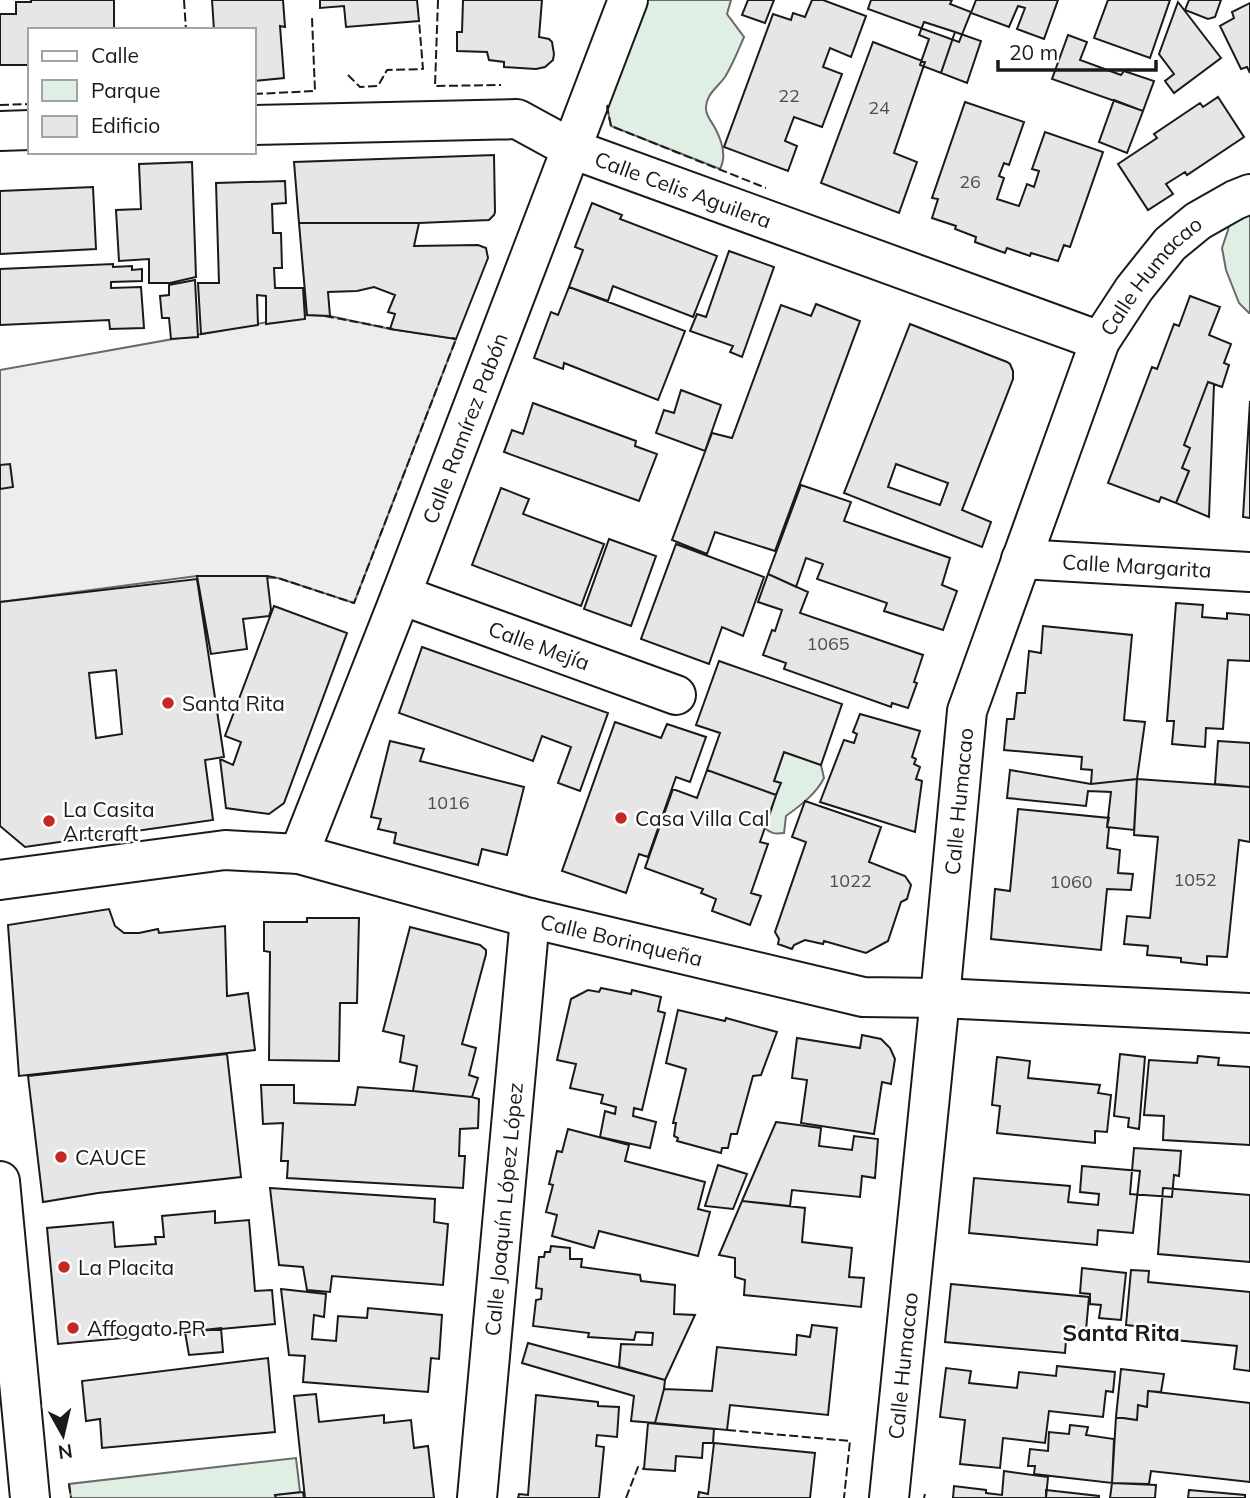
<svg xmlns="http://www.w3.org/2000/svg" width="1250" height="1498" font-family="Mulish,sans-serif">
	<style>
		.green { fill: #e0efe3; stroke: #6a6a6a; stroke-width: 2 }
		.parking { fill: #ededed; stroke: #6a6a6a; stroke-width: 2 }
		.building { fill: #e6e6e6; stroke: #1a1a1a; stroke-width: 2; fill-rule: evenodd }
		.lines { fill: none; stroke-linecap: round; stroke-linejoin: round }
		.street-casing { stroke: #1a1a1a; stroke-width: 42 }
		.street { stroke: #fff; stroke-width: 38 }
		.fence { stroke: #1a1a1a; stroke-width: 2; stroke-dasharray: 9 3.5; stroke-linecap: butt }
		.poi-dot { fill: #c62828; stroke: #fff; stroke-width: 2.5 }
		.labels { text-anchor: middle; dominant-baseline: central; stroke-width: 5; stroke-linejoin: round; paint-order: stroke }
		.number-label { font-size: 18px; fill: #4d4d4d }
		.street-label { font-size: 21px; fill: #1a1a1a; stroke: #fff }
		.poi-label { font-size: 21px; fill: #1a1a1a; stroke: #fff; text-anchor: start }
		.neighbourhood-label { font-size: 23px; font-weight: bold; fill: #1a1a1a; stroke: #fff }
	</style>
	<rect width="100%" height="100%" fill="#fff"/>
	<path class="green" d="M647 0H731L727 14 744 37C738 51 733 64 725 77 718 87 705 95 706 109 706 116 712 122 715 128 722 141 727 156 720 169L611 126 607 107Z
		M1250 204V313H1249L1239 303 1226 270 1222 248 1228 230 1231 210Z
		M784 752 821 765 824 778C816 794 801 805 786 816L784 833C775 834 771 834 765 828L780 783 774 781Z
		M296 1458 300 1492 275 1495 276 1498H71L69 1484Z"/>
	<path class="parking" d="M307 315 330 316 390 329 456 339 354 603 278 578 197 576 0 602V370Z"/>
	<path class="building" d="M31 0H114V30H30V65H0V14H16V2H31Z
		M212 0H283L285 27 280 26 284 78 254 81V30H214Z
		M320 0H417L419 21 346 27 344 6 320 8Z
		M463 0H542L539 37 549 39 552 42 554 54 553 60 545 67 536 69 504 67V62L489 60 487 52 457 51V32H462Z
		M748 0H774L765 23 742 15Z
		M812 0H823L866 16 851 57 830 48 823 67 842 74 822 127 794 117 785 141 797 146 788 171 724 147 773 14 791 20 793 13 805 17Z
		M871 0H952L950 4 971 12 959 42 868 9Z
		M976 0H1058L1044 39 1017 29 1025 8 1018 6 1009 27 971 13Z
		M1108 0H1170L1150 58 1094 38Z
		M1189 0H1221L1215 17 1208 19 1185 10Z
		M1178 2 1221 58 1174 93 1165 81 1174 74 1159 54Z
		M1250 3V73L1247 67 1241 69 1220 26 1234 18 1232 12Z
		M924 22 955 32 941 73 920 65 929 39 919 35Z
		M955 32 981 41 967 83 941 73Z
		M1068 35 1087 42 1080 60 1121 75 1124 71 1154 81 1143 111 1052 79Z
		M873 42 925 62 894 153 917 162 899 213 821 183Z
		M1218 97 1244 137 1187 175 1185 172 1166 184 1173 194 1148 210 1118 164 1157 138 1154 134 1200 103 1203 107Z
		M1114 100 1143 111 1127 153 1099 142Z
		M965 102 1024 122 1009 165 1004 163 999 176 1004 178 997 199 1019 206 1027 184 1034 187 1039 171 1032 169 1045 132 1103 152 1070 247 1064 245 1058 261 1031 253 1030 256 1007 248 1005 253 975 242 976 237 955 229 956 226 932 218 938 199 932 198Z
		M494 155 495 212 494 215 489 220 419 223H299L294 162Z
		M192 162 196 277 170 283H149V259L119 261 116 210 141 209 139 164Z
		M285 181 286 203 272 204 273 233H281L282 268H274L275 288H303L305 319 266 324V296L257 295 258 325 201 334 198 283H219L216 183Z
		M93 187 96 249 0 254V191Z
		M592 203 622 215 620 219 717 256 693 317 613 286 608 301 569 287 583 250 575 247Z
		M299 223H419L414 246 478 245 486 248 488 258 456 339 390 329 395 314 388 312 395 295 374 287 357 291 328 292 330 316 307 315Z
		M729 251 774 267 742 357 730 352 733 346 690 331 697 314 706 317Z
		M113 264V267L132 266V270L142 269V281L111 282V288L141 287 144 328 110 329 109 320 0 325V269Z
		M195 280 198 337 171 339 169 318H162L160 296 169 295V285Z
		M569 287 685 331 658 400 564 363 563 369 534 358 551 312 558 315Z
		M1190 296 1220 307 1209 335 1231 344 1224 363 1229 365 1222 387 1208 382 1184 445 1190 448 1182 468 1189 471 1176 503 1161 497 1159 502 1108 483 1152 367 1157 369 1174 324 1179 326Z
		M816 304 860 321 775 551 715 532 707 554 672 540 712 433 732 438 781 305 811 316Z
		M910 324 1007 362 1010 364 1013 371V379L962 510 991 522 982 547 844 493ZM896 464 948 483 940 505 888 487Z
		M1208 382 1214 384 1209 517 1176 503 1189 471 1182 468 1190 448 1184 445Z
		M681 390 721 405 705 451 656 433 664 410 674 413Z
		M1250 401V518L1243 517Z
		M533 403 636 441 635 446 657 454 639 501 504 452 512 430 523 434Z
		M10 464 13 487 0 489V465Z
		M801 485 851 502 844 521 950 558 942 585 957 591 943 630 884 611 887 603 817 579 823 564 806 558 796 587 768 574Z
		M501 488 529 499 523 514 604 544 581 606 472 565Z
		M609 539 656 556 631 626 584 609Z
		M676 544 764 577 743 636 722 627 709 664 641 639Z
		M768 574 808 592 800 613 923 655 914 682 917 683 908 708 892 703 891 707 784 669 786 663 763 655 772 630 775 631 782 610 758 602Z
		M197 576H267L271 610 269 616 243 619 247 649 211 654Z
		M197 579 224 757 205 760 213 820 25 847 0 826V602ZM116 670 122 734 96 738 89 673Z
		M1176 603 1203 605 1202 617 1227 619V613L1250 615V661L1228 660 1223 729 1206 728 1205 747 1172 744 1174 721H1167Z
		M274 606 347 633 284 803 269 814 226 808 220 759 233 765 241 742 225 736Z
		M1043 626 1132 635 1124 720 1145 722 1137 779 1091 784 1092 770 1081 769 1082 757 1004 750 1007 719H1014L1017 693H1025L1029 651 1041 653Z
		M422 647 608 713 580 791 558 783 571 747 542 736 533 761 399 713Z
		M719 661 842 704 821 765 784 752 774 781 781 783 776 795 707 770 720 733 696 725Z
		M860 714 920 731 912 757 916 759 914 764 920 767 916 779 922 781 915 832 820 802 844 740 854 743 857 734 853 732Z
		M615 722 661 738 667 724 706 737 690 782 676 777 648 857 639 854 626 893 562 871Z
		M390 741 424 749 420 761 524 787 507 855 482 849 478 865 394 843 396 833 378 829 381 819 371 817Z
		M1218 741 1250 743V787L1215 784Z
		M707 770 776 795 760 842 768 844 751 893 761 896 750 925 712 911 716 899 701 893 703 889 645 868 673 789 697 798Z
		M1010 770 1091 784 1137 779 1134 830 1107 827 1111 792 1088 791 1086 806 1007 798Z
		M1137 779 1250 787V842L1239 840 1227 957 1207 956V965L1181 962V958L1147 955 1148 946 1124 944 1127 916 1150 918 1158 837 1134 835Z
		M805 801 881 827 869 862 905 876 911 885 907 899 901 902 888 941 866 953 824 941 823 944 805 940 794 945 792 949 778 944 779 939 775 932 806 842 792 837Z
		M1018 809 1109 818 1107 827 1109 828 1107 848 1120 850 1118 873 1133 874 1131 890 1107 889 1101 950 991 939 995 889 1010 891Z
		M109 909 115 926 124 933H139L158 929 159 933 225 926 227 996 248 993 255 1050 19 1076 8 925Z
		M307 918H359L357 1003H340L339 1061 269 1060 270 952 264 951V922H307Z
		M410 927 480 945 486 950V954L462 1044 476 1048 469 1075 478 1078 472 1097 413 1091 417 1066 400 1062 404 1036 383 1031Z
		M601 988 631 994 632 990 661 997 658 1011 665 1013 642 1110 634 1108 633 1116 656 1122 650 1148 600 1137 605 1111 615 1114 616 1107 601 1103 603 1095 570 1088 576 1064 557 1060 571 999 588 990 599 992Z
		M678 1010 725 1021 726 1018 777 1032 761 1075 753 1076 737 1134H731L728 1148H722L721 1153 677 1141 678 1138 674 1136 676 1123H673L686 1069 666 1063Z
		M862 1035 881 1039 890 1048 895 1059 891 1084 882 1082 874 1134 801 1123 807 1080 792 1078 797 1038 860 1048Z
		M227 1054 241 1177 98 1193 43 1202 28 1076Z
		M1120 1054 1145 1057 1139 1129 1128 1127 1129 1118 1114 1116Z
		M1198 1056 1219 1058 1218 1065 1250 1067V1145L1163 1140 1164 1116 1144 1115 1149 1060 1197 1063Z
		M997 1057 1030 1061 1028 1078 1100 1085 1098 1093 1111 1095 1107 1132 1095 1131V1143L997 1133 1000 1106 992 1105Z
		M261 1085H294V1103L355 1105 358 1087 412 1091 472 1097 479 1099 478 1128 460 1129 459 1156H465L463 1188 287 1178 288 1161H281L283 1123 263 1124Z
		M776 1122 821 1128 819 1146 852 1150 854 1136 878 1139 875 1178 862 1176 860 1197 792 1190 790 1206 742 1201Z
		M568 1129 629 1145 625 1161 705 1182 698 1209 710 1212 698 1256 599 1231 594 1248 552 1236 557 1215 546 1212 553 1185 549 1184 557 1151 562 1152Z
		M1134 1148 1181 1151 1179 1176 1174 1175 1172 1197 1130 1194Z
		M718 1165 747 1174 733 1209 705 1206Z
		M1082 1166 1140 1171 1133 1233 1098 1230 1097 1245 969 1233 974 1178 1070 1186 1068 1202 1098 1205 1099 1194 1080 1192Z
		M270 1188 435 1199 434 1222 448 1224 443 1285 332 1276 330 1292 307 1290 303 1267 279 1265Z
		M1163 1188 1250 1195V1262L1158 1254Z
		M742 1201 805 1208 802 1242 852 1248 849 1277 864 1278 861 1307 744 1295 745 1280 735 1277V1258L719 1255Z
		M215 1211V1223L249 1220 255 1291 272 1290 275 1324 58 1344 47 1228 113 1222 115 1247 156 1244 155 1237H164L162 1216Z
		M551 1246 570 1248V1259H582L581 1267 640 1275 641 1281 675 1285 674 1314 695 1315 665 1380 619 1367 621 1344 652 1345 653 1333 636 1332 634 1340 588 1337 589 1333 533 1326 536 1300 541 1299 542 1289 536 1288 539 1257H544L545 1252H550Z
		M1082 1268 1126 1273 1121 1320 1099 1318 1101 1305 1090 1304V1294L1080 1293Z
		M1131 1270 1149 1271 1148 1282 1250 1292V1371L1234 1369 1237 1346 1143 1337 1144 1327 1126 1325Z
		M951 1284 1089 1297 1086 1330 1067 1327 1065 1353 945 1342Z
		M281 1289 326 1294 324 1317 314 1315 312 1339 336 1341 338 1316 367 1318 368 1308 442 1315 439 1359 431 1358 428 1392 303 1382 305 1356 289 1355Z
		M812 1325 837 1328 828 1415 730 1405 727 1430 655 1423 664 1389 712 1391 717 1347 796 1355 797 1335 810 1337Z
		M221 1328 223 1352 189 1355 185 1332Z
		M528 1343 665 1380 664 1389 655 1423 631 1421 634 1396 522 1363Z
		M268 1358 275 1432 102 1448 100 1419 86 1421 82 1381Z
		M1057 1366 1115 1372 1113 1392 1106 1391 1103 1417 1049 1411 1045 1443 1003 1438 1000 1468 960 1464 965 1420 940 1417 946 1368 971 1371 969 1383 1017 1388 1019 1372 1056 1376Z
		M1121 1369 1164 1374 1161 1392 1148 1391 1147 1407 1138 1405 1137 1420 1116 1417Z
		M1148 1391 1250 1403V1482L1151 1471 1149 1484 1112 1483 1116 1417 1137 1420 1138 1405 1147 1407Z
		M316 1394 319 1422 384 1415V1423L411 1420 414 1448 428 1446 434 1498H305L294 1396Z
		M536 1395 598 1402V1406L619 1407 617 1437 597 1435 596 1446 604 1447 599 1498H518L519 1494 528 1495Z
		M648 1423 714 1429 713 1443H703L702 1458 676 1456 675 1471 644 1469Z
		M1070 1425 1088 1427 1086 1435 1114 1439 1112 1483 1034 1474 1035 1466H1028L1030 1449 1048 1451 1049 1432 1069 1434Z
		M714 1443 815 1453 810 1498H698L699 1492 708 1494Z
		M1004 1471 1048 1477 1046 1498H953L954 1486 986 1490V1493L1002 1495Z
		M1112 1483 1156 1485 1155 1498H1110Z
		M1046 1490 1099 1496V1498H1046Z
		M1189 1490 1245 1495V1498H1188Z
		M303 1492 304 1498H276L275 1495Z"/>
	<g class="lines">
		<defs>
			<g id="street">
				<path id="s1" d="M254 125 517 119 572 149 1100 341"/>
				<path d="M0 131 30 130"/>
				<path id="s2" d="M1021 559 1250 572"/>
				<path id="s3" d="M401 595 676 695"/>
				<path id="s4" d="M299 854 401 595 628 0"/>
				<path id="s5" d="M0 880 225 850 299 854 530 918 863 997 940 998 1250 1013"/>
				<path d="M0 1181 30 1498"/>
				<path id="s6" d="M477 1498 530 918"/>
				<path id="s7" d="M889 1498 940 998 967 711 1100 341 1134 289 1170 244 1198 221 1235 200 1250 194"/>
			</g>
		</defs>
		<use href="#street" class="street-casing"/>
		<use href="#street" class="street"/>
		<path class="fence" d="M184 0 186 30
			M438 0 435 86 501 85
			M348 75 360 87 378 86 387 70 423 69 419 21
			M254 94 315 91 312 18
			M0 105 30 104
			M608 105 607 107 611 126 766 188
			M325 316 393 329
			M267 576 278 578 354 603 456 339 452 338
			M727 1430 850 1441 844 1498
			M69 1484 71 1498
			M626 1498 638 1467 644 1469
			M924 1498 925 1494"/>
	</g>
	<g class="poi-dot">
		<circle cx="168" cy="703" r="7"/>
		<circle cx="621" cy="818" r="7"/>
		<circle cx="49" cy="821" r="7"/>
		<circle cx="61" cy="1157" r="7"/>
		<circle cx="64" cy="1267" r="7"/>
		<circle cx="73" cy="1328" r="7"/>
	</g>
	<g class="labels">
		<g class="number-label">
			<text x="789" y="95">22</text>
			<text x="879" y="107">24</text>
			<text x="970" y="181">26</text>
			<text x="828" y="643">1065</text>
			<text x="448" y="802">1016</text>
			<text x="1195" y="879">1052</text>
			<text x="850" y="880">1022</text>
			<text x="1071" y="881">1060</text>
		</g>
		<g class="street-label">
			<text stroke="none"><textPath href="#s1" startOffset="444">Calle Celis Aguilera</textPath></text>
			<text stroke="none"><textPath href="#s7" startOffset="1267">Calle Humacao</textPath></text>
			<text stroke="none"><textPath href="#s4" startOffset="457">Calle Ramírez Pabón</textPath></text>
			<text stroke="none"><textPath href="#s2" startOffset="116">Calle Margarita</textPath></text>
			<text stroke="none"><textPath href="#s3" startOffset="147">Calle Mejía</textPath></text>
			<text stroke="none"><textPath href="#s7" startOffset="700">Calle Humacao</textPath></text>
			<text stroke="none"><textPath href="#s5" startOffset="635">Calle Borinqueña</textPath></text>
			<text stroke="none"><textPath href="#s6" startOffset="290">Calle Joaquín López López</textPath></text>
			<text stroke="none"><textPath href="#s7" startOffset="133">Calle Humacao</textPath></text>
		</g>
		<g class="poi-label">
			<text x="182" y="703">Santa Rita</text>
			<text x="63" y="809">La Casita<tspan x="63" dy="24">Artcraft</tspan></text>
			<text x="635" y="818">Casa Villa Cal</text>
			<text x="75" y="1157">CAUCE</text>
			<text x="78" y="1267">La Placita</text>
			<text x="87" y="1328">Affogato PR</text>
		</g>
		<g class="neighbourhood-label">
			<text x="1121" y="1332">Santa Rita</text>
		</g>
	</g>
	<rect x="28" y="28" width="228" height="126" fill="#ffffff" stroke="#a3a3a3" stroke-width="2"/>
	<rect x="42" y="51" width="35" height="10" fill="#ffffff" stroke="#a3a3a3" stroke-width="2"/>
	<text x="91" y="63" font-size="21" fill="#1a1a1a">Calle</text>
	<rect x="42" y="80" width="35" height="21" fill="#e0efe3" stroke="#a3a3a3" stroke-width="2"/>
	<text x="91" y="98" font-size="21" fill="#1a1a1a">Parque</text>
	<rect x="42" y="116" width="35" height="21" fill="#e6e6e6" stroke="#a3a3a3" stroke-width="2"/>
	<text x="91" y="133" font-size="21" fill="#1a1a1a">Edificio</text>
	<g transform="translate(63 1435) rotate(172)" stroke="#ffffff" stroke-width="5" paint-order="stroke">
	<path d="M0-5L12 26L0 18L-12 26Z" fill="#1a1a1a"/>
	<text y="-10" font-size="19" font-weight="bold" text-anchor="middle" fill="#1a1a1a">N</text>
	</g>
	<path d="M998 60v10h158v-10" fill="none" stroke="#1a1a1a" stroke-width="3.5"/>
	<text x="1009" y="60" font-size="21" fill="#1a1a1a" stroke="#ffffff" stroke-width="5" paint-order="stroke">20 m</text>
</svg>
